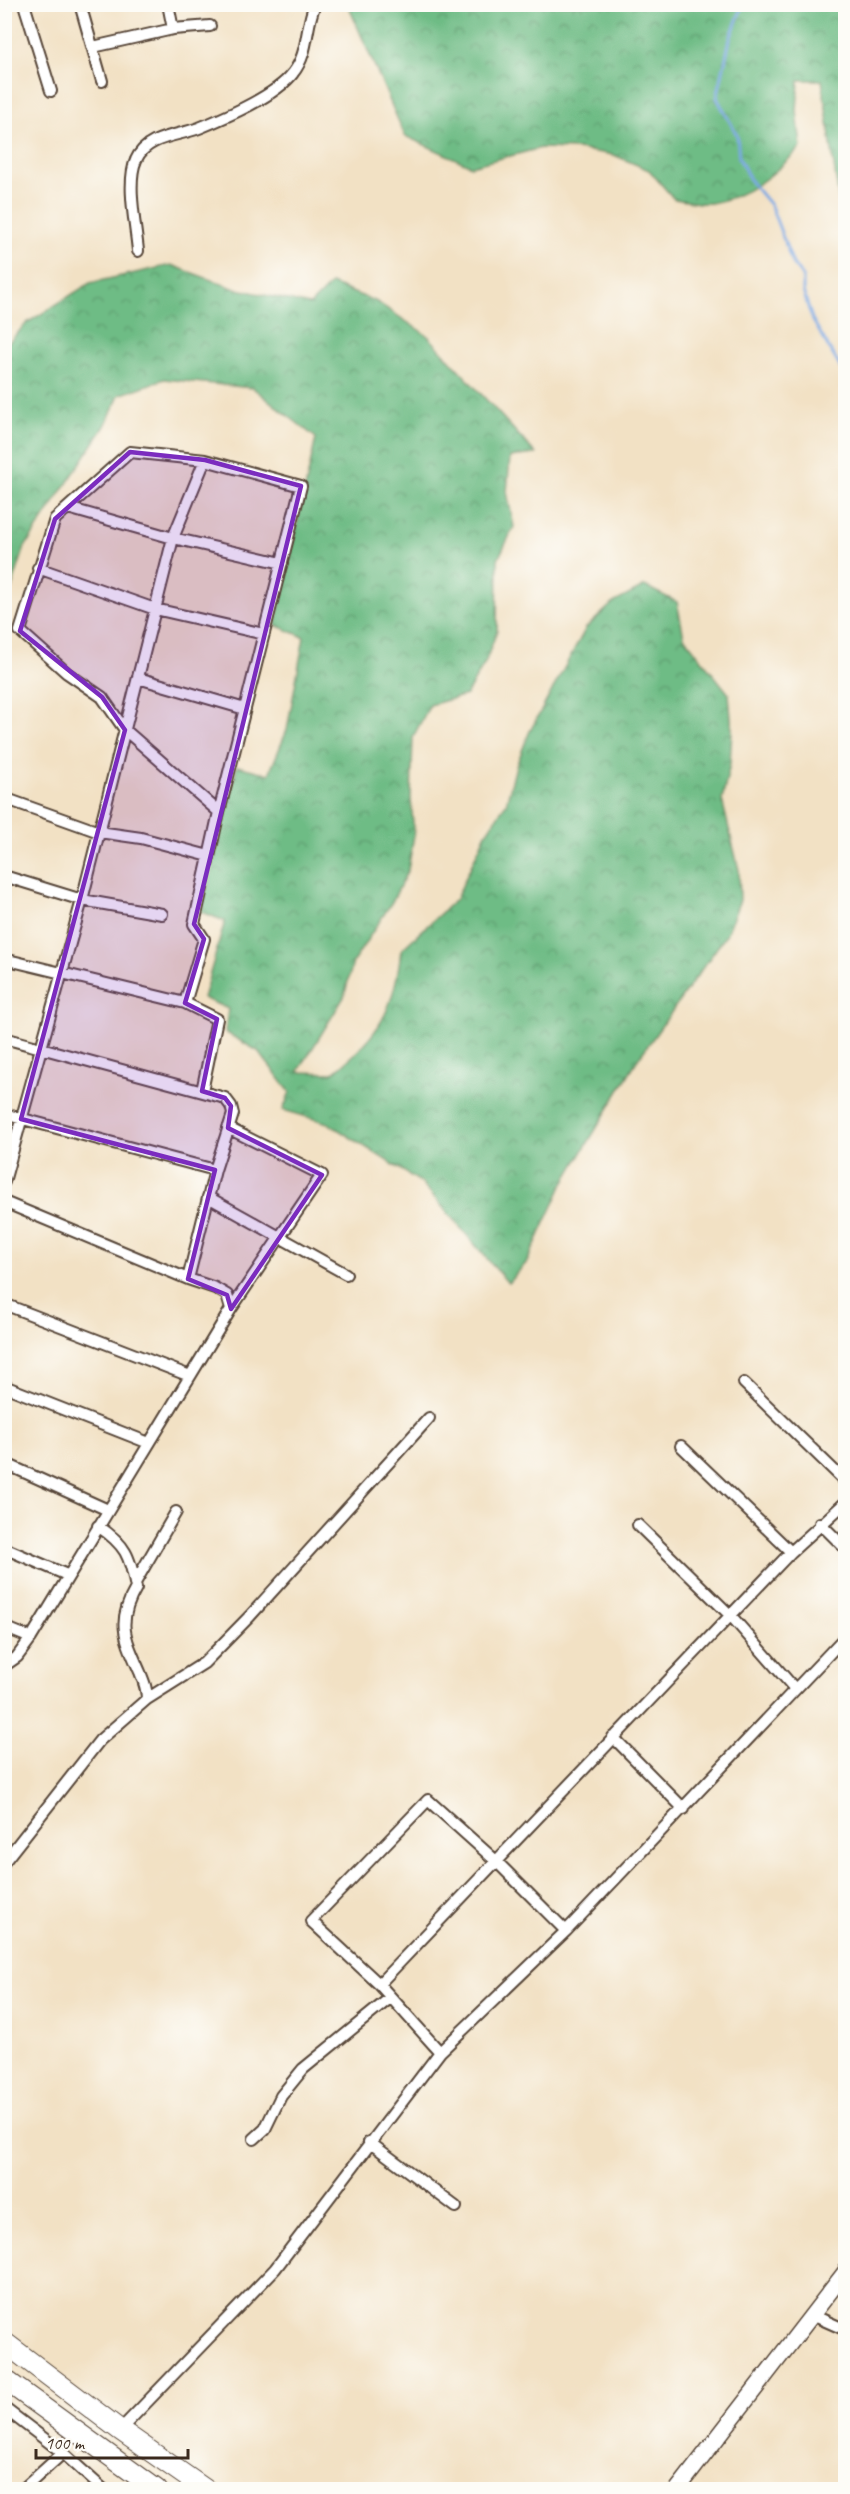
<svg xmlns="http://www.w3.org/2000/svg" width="850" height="2494" font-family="Caveat,sans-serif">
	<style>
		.forest { fill: url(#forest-crowns); stroke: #547352; stroke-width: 1.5 }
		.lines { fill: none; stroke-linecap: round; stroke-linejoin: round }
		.stream { stroke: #7aa8e3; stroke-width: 3 }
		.street-casing { stroke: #564537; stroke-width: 14 }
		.secondary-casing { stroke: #564537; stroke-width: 18 }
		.highway-casing { stroke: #564537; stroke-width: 22 }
		.street { stroke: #fff; stroke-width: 10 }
		.secondary { stroke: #fff; stroke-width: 15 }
		.highway { stroke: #fff; stroke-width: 20 }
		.marked { fill: #7b2cbf; fill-opacity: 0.2; stroke: #7b2cbf; stroke-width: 4.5; stroke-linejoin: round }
	</style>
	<defs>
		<pattern id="forest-crowns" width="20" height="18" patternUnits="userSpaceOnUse" patternTransform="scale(1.5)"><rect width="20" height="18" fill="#6ebc85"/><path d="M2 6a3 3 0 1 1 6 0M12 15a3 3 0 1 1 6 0" fill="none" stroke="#5c996c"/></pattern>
	</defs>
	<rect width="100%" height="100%" fill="#fdfcf7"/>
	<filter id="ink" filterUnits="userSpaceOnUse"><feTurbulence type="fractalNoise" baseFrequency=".0167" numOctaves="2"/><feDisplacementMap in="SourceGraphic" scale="12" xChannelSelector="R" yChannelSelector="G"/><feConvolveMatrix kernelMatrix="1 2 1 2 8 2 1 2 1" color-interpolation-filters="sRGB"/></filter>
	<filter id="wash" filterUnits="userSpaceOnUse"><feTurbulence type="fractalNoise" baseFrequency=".008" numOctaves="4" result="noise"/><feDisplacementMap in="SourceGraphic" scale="24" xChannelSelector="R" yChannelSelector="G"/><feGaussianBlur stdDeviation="1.35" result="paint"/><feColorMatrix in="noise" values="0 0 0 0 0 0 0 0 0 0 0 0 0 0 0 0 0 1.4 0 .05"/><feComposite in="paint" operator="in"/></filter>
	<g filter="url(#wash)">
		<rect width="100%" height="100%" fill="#f2e1c4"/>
		<path class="forest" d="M348 5H845V204L839 201 822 80H799L797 111 801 147C777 172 747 198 711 203 700 205 685 200 674 199L649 170 614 155 577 149 541 148 471 166 405 136Z
			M171 265 233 288 310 305 331 284 377 302 428 336 536 454 510 457 507 492 514 527 498 559 497 631 485 663 466 695 430 705 413 737 411 799 414 835 408 870 392 902 353 962 344 997 298 1072 333 1073C380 1034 394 1012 401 950L456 899 486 833 506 804 516 766 529 733 586 628 613 603 645 586 677 602 684 637 729 694 732 730 730 764 722 800 739 870 740 900 726 935 636 1062 562 1186 527 1262 508 1283 422 1183 328 1123 283 1110 290 1092 258 1051 225 1032 228 1009 203 998 225 921 201 912 237 766 269 774 287 730 304 637 275 625 316 438 253 388 164 379 119 395 105 426 25 547 5 608V346L27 323 90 283Z"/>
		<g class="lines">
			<path class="stream" d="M743 4 730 39 717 98 737 135 739 158 751 182 771 206 793 264 803 277V291L812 319 846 377"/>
		</g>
	</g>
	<g filter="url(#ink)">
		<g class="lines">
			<defs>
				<path id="street" d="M24 4 51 91
					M80 4 102 81
					M168 4 173 29
					M93 47 173 29 210 26
					M138 251C136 227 126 182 136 160 146 136 178 136 199 128 226 117 276 96 293 73 309 53 305 28 315 4
					M68 508 173 538 282 563
					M38 568 155 609 264 634
					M138 678 245 709
					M4 798 99 832 141 838 209 856
					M4 876 82 900 162 914
					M4 959 185 1003
					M4 1038 225 1098 231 1106 233 1114 215 1170 188 1279
					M202 1091 217 1019 185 1003 204 939 194 924 219 812 301 486 205 460 130 452 55 519 20 631 67 673 102 697 125 730 219 812
					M4 1114 215 1170
					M228 1128 322 1175 231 1309
					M4 1182 82 900 173 538 205 460
					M208 1197 346 1274
					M4 1202 188 1279 215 1288 227 1295 231 1309 31 1638 17 1657 4 1666
					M4 1304 190 1376
					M744 1383 846 1482
					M4 1386 149 1443
					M681 1446 791 1552
					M4 1463 108 1510
					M820 1523 846 1549
					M638 1525 732 1617 795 1689
					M98 1526C126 1545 130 1556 136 1588 116 1622 125 1638 140 1672 144 1682 147 1689 147 1699
					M4 1548 67 1575
					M135 1583 176 1512
					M4 1627 31 1638
					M613 1737 684 1809
					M4 1862 100 1740 147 1699 204 1663 250 1616 429 1418
					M379 1984 791 1552 846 1502
					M440 2052 379 1984 311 1921 428 1800 496 1861 566 1931
					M254 2139 265 2129 281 2096 303 2069 390 1998
					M369 2142 456 2207
					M812 2315 846 2330
					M4 2408 63 2453 104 2490
					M120 2430 275 2269 440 2052 566 1931 846 1636
					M22 2490 63 2453"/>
				<path id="secondary" d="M677 2490 846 2271"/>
				<path id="highway" d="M4 2342 120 2430 206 2490
					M4 2379 157 2490"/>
			</defs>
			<use href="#street" class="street-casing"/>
			<use href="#secondary" class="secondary-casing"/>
			<use href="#highway" class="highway-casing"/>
			<use href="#street" class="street"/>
			<use href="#secondary" class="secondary"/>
			<use href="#highway" class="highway"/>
		</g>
	</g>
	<path class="marked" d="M130 452 205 460 301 486 194 924 204 939 185 1003 217 1019 202 1091 225 1098 231 1106 228 1128 322 1175 231 1309 227 1295 188 1279 215 1170 21 1119 125 730 102 697 20 631 55 519Z"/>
	<rect width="850" height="2494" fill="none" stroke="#fdfcf7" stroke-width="24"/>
	<path d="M36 2449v9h152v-9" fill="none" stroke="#3b2a1e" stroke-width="3"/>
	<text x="45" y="2449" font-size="18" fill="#3b2a1e" stroke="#fdfcf7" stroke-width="4.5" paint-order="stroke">100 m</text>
</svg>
